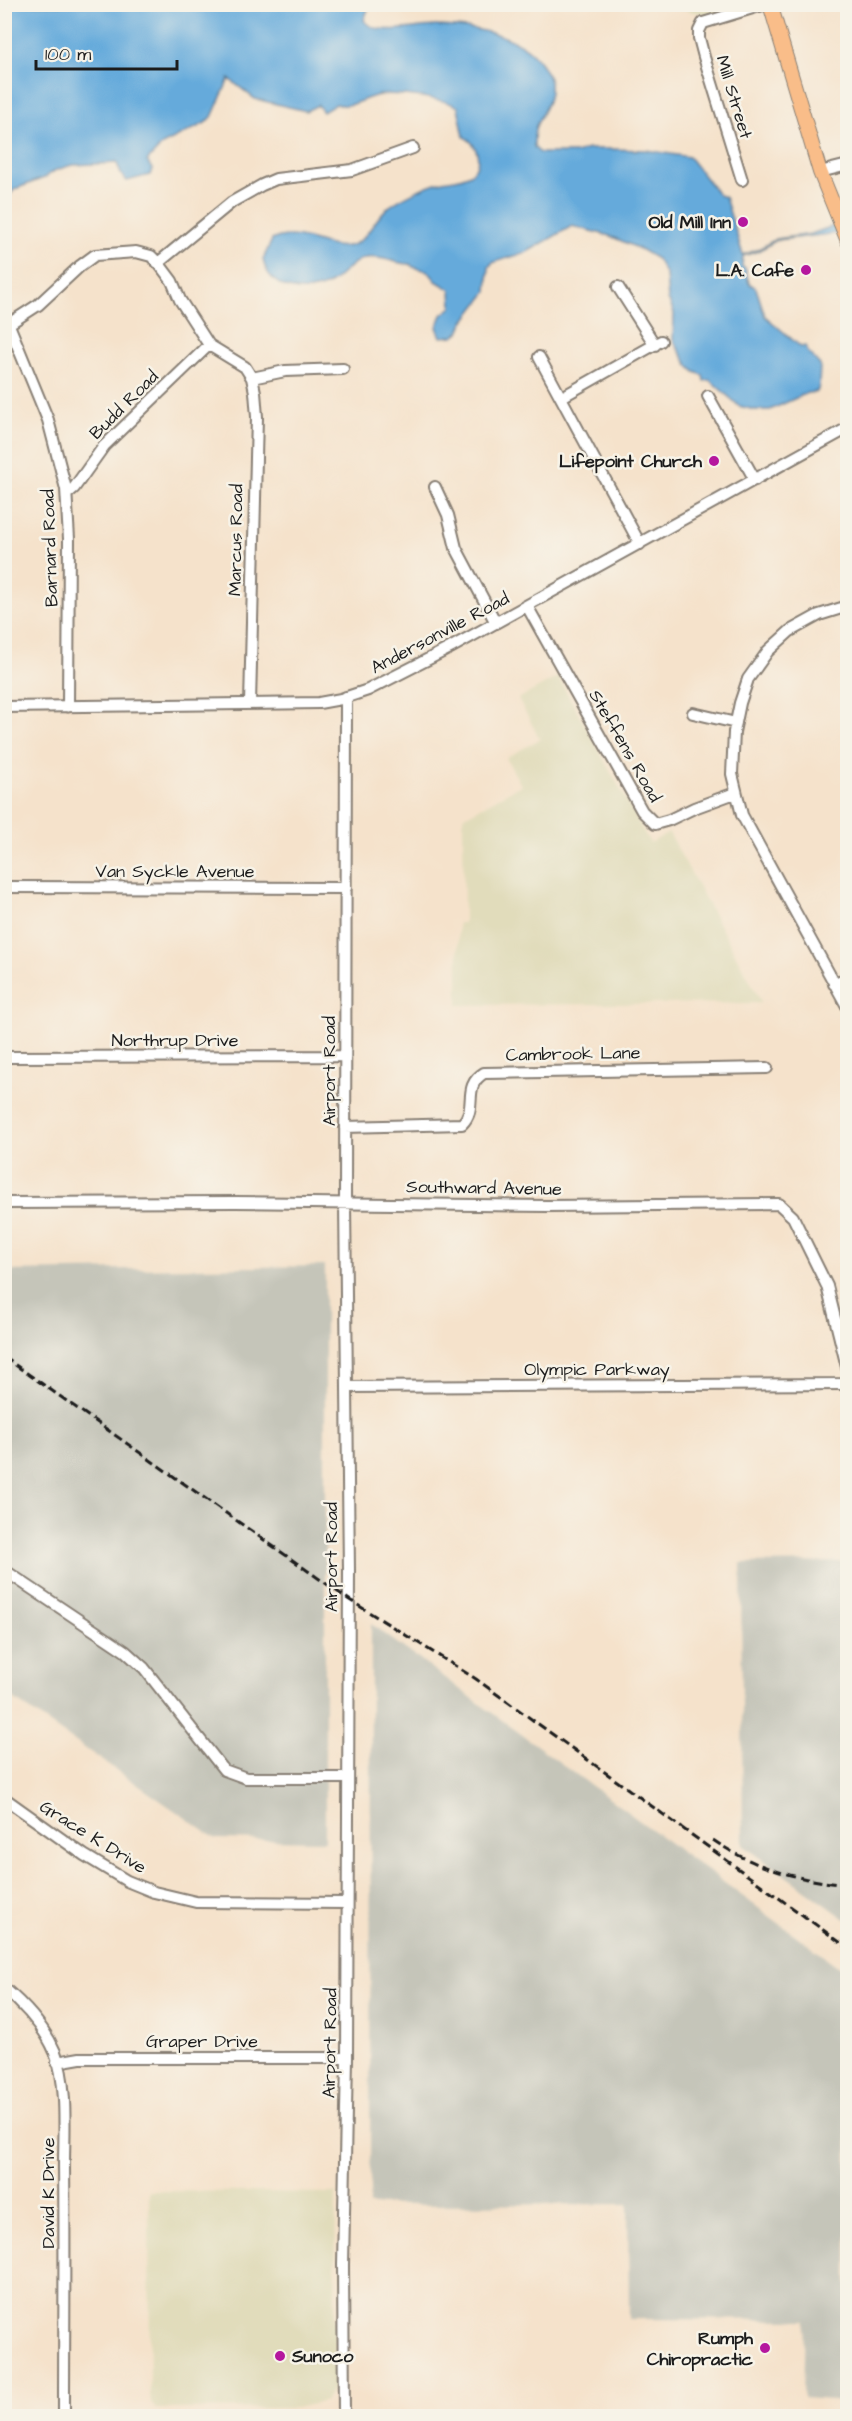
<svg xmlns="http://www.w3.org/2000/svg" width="852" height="2421" font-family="'Architects Daughter',sans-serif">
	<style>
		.built { fill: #e1dcbb }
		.industrial { fill: #c5c5b9 }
		.water { fill: #65aadb; stroke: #40637c; stroke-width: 1.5 }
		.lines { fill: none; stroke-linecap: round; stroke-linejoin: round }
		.minor-casing { stroke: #887f74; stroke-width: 14 }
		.major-casing { stroke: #887f74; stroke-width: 16 }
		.minor { stroke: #fff; stroke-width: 10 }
		.major { stroke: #f9bd89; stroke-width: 14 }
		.rail { stroke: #1c1c1c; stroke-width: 3; stroke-dasharray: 9 4.5; stroke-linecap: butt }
		.poi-dot { fill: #b5179e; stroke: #f7f3e8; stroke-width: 2 }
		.labels { text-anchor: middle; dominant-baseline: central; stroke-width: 5; stroke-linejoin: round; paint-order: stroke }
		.street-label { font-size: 18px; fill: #1c1c1c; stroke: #f7f3e8 }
		.poi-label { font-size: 18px; font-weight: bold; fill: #1c1c1c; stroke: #f7f3e8; text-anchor: end }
	</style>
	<rect width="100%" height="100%" fill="#f7f3e8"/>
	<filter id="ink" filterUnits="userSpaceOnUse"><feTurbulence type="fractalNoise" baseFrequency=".0167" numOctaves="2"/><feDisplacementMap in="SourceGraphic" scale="12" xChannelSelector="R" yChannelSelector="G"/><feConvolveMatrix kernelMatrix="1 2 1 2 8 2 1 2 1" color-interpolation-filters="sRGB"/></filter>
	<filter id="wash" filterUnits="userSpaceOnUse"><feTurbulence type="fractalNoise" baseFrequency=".008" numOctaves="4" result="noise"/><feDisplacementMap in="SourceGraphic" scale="24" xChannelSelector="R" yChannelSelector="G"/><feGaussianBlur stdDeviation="1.35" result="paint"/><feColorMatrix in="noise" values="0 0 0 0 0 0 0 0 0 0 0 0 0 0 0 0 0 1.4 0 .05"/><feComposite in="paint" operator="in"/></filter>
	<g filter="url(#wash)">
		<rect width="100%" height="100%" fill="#f5e2cb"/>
		<path class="built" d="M747 4 707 15 661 5Z
			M558 677 650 843 669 833 762 1003 458 1005V923H464L463 817 521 785 506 758 540 739 518 699Z
			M149 2191 336 2193 334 2385 326 2401 296 2408 155 2409 150 2396Z"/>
		<path class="industrial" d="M325 1266V1841L216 1839 5 1693 4 1271Z
			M847 1562H848L847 1920 743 1845 741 1563Z
			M371 1624 847 1973V2401L803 2398 805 2320 629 2319 628 2204 370 2205Z"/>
		<path class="water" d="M370 4 364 20C374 38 421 25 438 26 473 27 522 33 542 65 545 70 549 76 550 82 552 104 541 111 535 129 534 135 534 141 534 147L540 153H576L588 149H607L646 150 689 157 719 195 725 197 743 255 757 250 776 239 811 234 847 221 848 232 777 240 758 251 743 256 742 267 745 268 749 283 756 288 765 316 801 347 806 346 807 351 820 365 819 386 817 392 807 393 770 410H755L739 406 710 380 704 381 703 375 695 372 688 365 673 340 674 313 668 299 666 275 657 259 640 249 610 236 572 226 527 252 492 263 489 267 487 292 463 323 459 332 454 336 441 337 437 327 442 315 452 307 451 290 436 281 428 271 413 267 410 264C395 264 381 255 365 258 352 261 342 276 331 283 307 297 268 291 263 259L272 240C298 226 329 253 352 245 368 240 376 215 390 206 401 198 427 185 439 182 450 179 460 180 470 174 484 164 477 142 464 137L458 107C446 99 396 92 380 95 364 97 352 109 336 104L323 112 318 105 306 111 255 99 229 79 212 117 205 123 162 145 147 161 152 169 150 175 127 181 121 174 117 163 72 165 56 170 44 178 15 189 5 200V5Z"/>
	</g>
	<g filter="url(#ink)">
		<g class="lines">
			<defs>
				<path id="minor" d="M820 172 848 165
					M742 180 704 57 699 38V31L703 23 766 4
					M158 263 232 202 262 185 276 179 352 170 413 148
					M618 287 655 345
					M9 325 48 420 66 489 69 539 68 707
					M4 327 38 305 80 266 95 255 136 252 151 256 160 265 172 281 180 300 209 345 245 367 252 378 285 371 343 369
					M539 357 640 544
					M708 396 755 480
					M562 397 661 341
					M435 487 448 515 456 548 496 623
					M67 494 74 488 104 446 209 345
					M527 606 642 811 655 824 669 820 694 808 735 793
					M848 606 819 615 790 631 768 651 748 679 740 703 734 732 732 774 742 815 848 1008
					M250 704 257 417 255 392 252 378
					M4 707 319 703 341 699 368 690 450 648 848 428
					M693 713 736 723
					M4 887 346 888
					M834 984 848 977
					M4 1057 345 1056
					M345 1127 462 1124C479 1107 461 1087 484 1073L767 1068
					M4 1203 235 1202 547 1206 779 1204 793 1217 827 1286 848 1371
					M347 1387 848 1384
					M4 1570 125 1651 144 1668 224 1770 246 1778H348
					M4 1798 84 1855 127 1881 154 1892 196 1902 347 1903
					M4 1988C24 2005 45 2028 55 2052 68 2084 64 2132 64 2166 65 2249 64 2333 64 2416
					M57 2062 80 2058H347
					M344 2416 343 2265 347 2058 349 1571 345 1203 346 697"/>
				<path id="major" d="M770 4 820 172 848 241"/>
			</defs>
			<use href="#minor" class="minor-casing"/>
			<use href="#major" class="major-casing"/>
			<use href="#minor" class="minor"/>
			<use href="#major" class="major"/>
			<path class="rail" d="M4 1357 348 1599 476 1679 848 1948
				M713 1840C754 1868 798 1880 848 1885"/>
		</g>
	</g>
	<g class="poi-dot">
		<circle cx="743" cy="222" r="6"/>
		<circle cx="806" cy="270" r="6"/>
		<circle cx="714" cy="461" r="6"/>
		<circle cx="765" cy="2348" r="6"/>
		<circle cx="280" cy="2356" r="6"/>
	</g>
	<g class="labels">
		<g class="street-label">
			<text transform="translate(734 97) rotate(73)">Mill Street</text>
			<text transform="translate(124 405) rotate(-45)">Budd Road</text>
			<text transform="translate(236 540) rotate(-89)">Marcus Road</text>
			<text transform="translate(50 548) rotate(-92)">Barnard Road</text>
			<text transform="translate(440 633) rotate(-28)">Andersonville Road</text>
			<text transform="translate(625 746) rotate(60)">Steffens Road</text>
			<text x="175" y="871">Van Syckle Avenue</text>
			<text x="175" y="1040">Northrup Drive</text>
			<text transform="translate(573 1054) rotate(-1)">Cambrook Lane</text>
			<text transform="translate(329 1071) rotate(-90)">Airport Road</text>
			<text transform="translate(484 1188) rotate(1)">Southward Avenue</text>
			<text x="597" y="1369">Olympic Parkway</text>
			<text transform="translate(331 1557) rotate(-90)">Airport Road</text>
			<text transform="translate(93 1837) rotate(32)">Grace K Drive</text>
			<text x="202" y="2041">Graper Drive</text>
			<text transform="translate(330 2043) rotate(-89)">Airport Road</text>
			<text transform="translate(48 2193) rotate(-90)">David K Drive</text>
		</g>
		<g class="poi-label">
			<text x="731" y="222">Old Mill Inn</text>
			<text x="794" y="270">L.A. Cafe</text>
			<text x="702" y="461">Lifepoint Church</text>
			<text x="753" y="2338">Rumph<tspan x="753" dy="21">Chiropractic</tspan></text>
			<text x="292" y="2356" text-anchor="start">Sunoco</text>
		</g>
	</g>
	<rect width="852" height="2421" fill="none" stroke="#f7f3e8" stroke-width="24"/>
	<path d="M36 60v9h141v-9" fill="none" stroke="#1c1c1c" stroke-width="3"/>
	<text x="45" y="60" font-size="18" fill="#1c1c1c" stroke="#f7f3e8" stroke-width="4.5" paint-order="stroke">100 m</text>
</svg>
